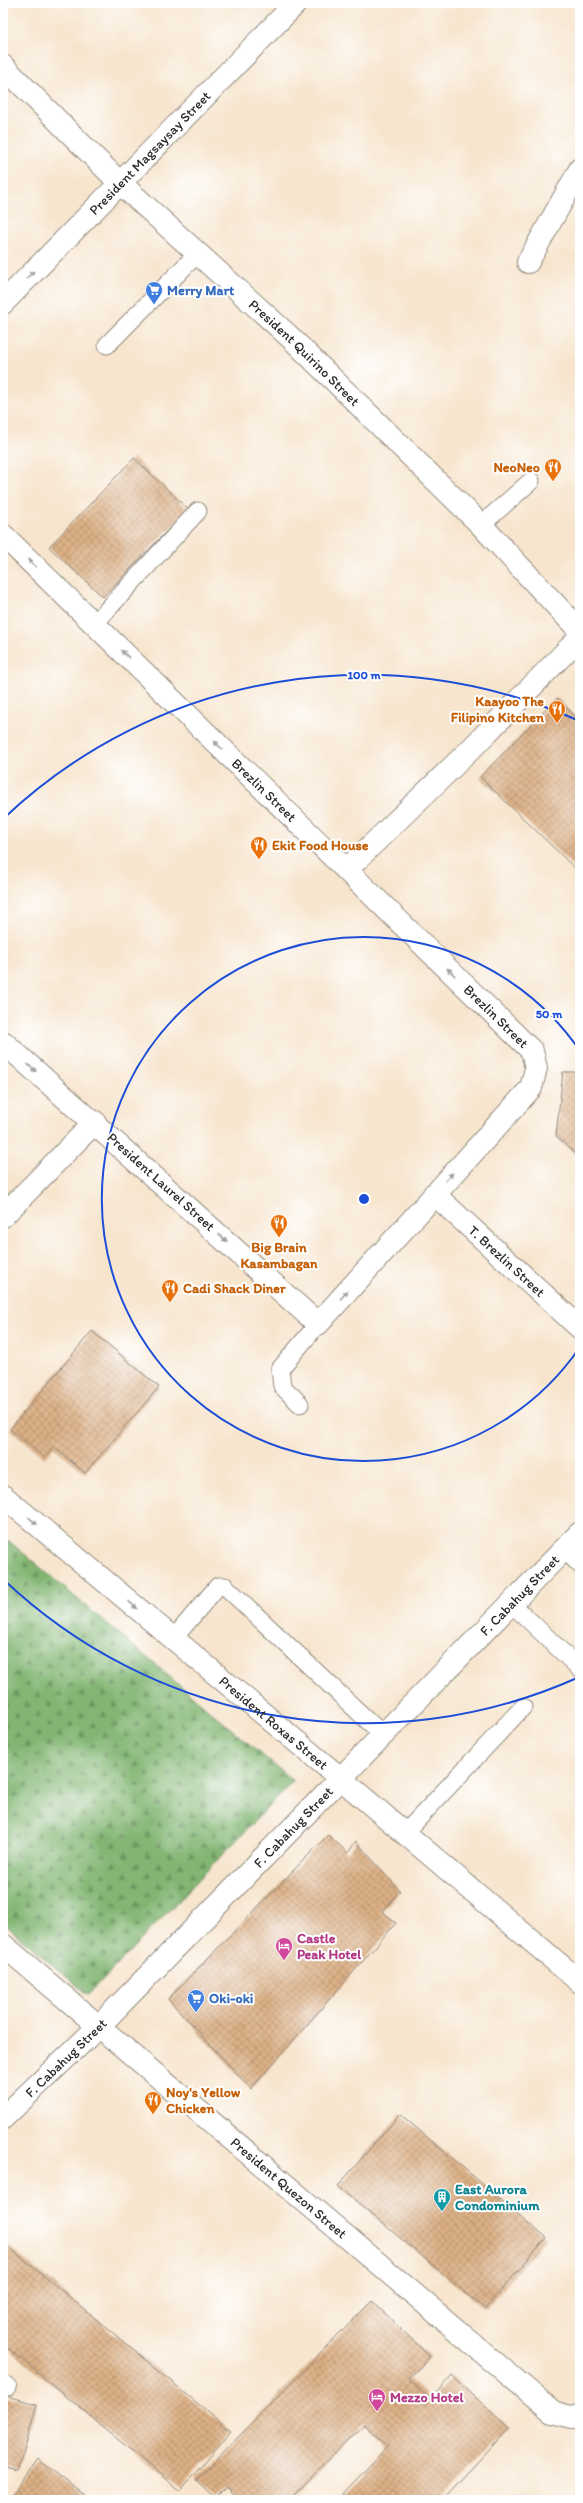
<svg xmlns="http://www.w3.org/2000/svg" width="583" height="2503" font-family="Itim,sans-serif">
	<style>
		.forest { fill: url(#forest-firs); stroke: #56704e }
		.building { fill: url(#building-cross-hatch) }
		.lines { fill: none; stroke-linecap: round; stroke-linejoin: round }
		.service-casing { stroke: #91887c; stroke-width: 19 }
		.minor-casing { stroke: #91887c; stroke-width: 24 }
		.tertiary-casing { stroke: #91887c; stroke-width: 24 }
		.secondary-casing { stroke: #91887c; stroke-width: 24 }
		.service { stroke: #fff; stroke-width: 17 }
		.minor { stroke: #fff; stroke-width: 22 }
		.tertiary { stroke: #fff; stroke-width: 22 }
		.secondary { stroke: #fff; stroke-width: 22 }
		.oneway { fill: #a0a0a0 }
		.ring { fill: none; stroke: #1d4ed8; stroke-width: 2 }
		.labels { text-anchor: middle; dominant-baseline: central; stroke-width: 4; stroke-linejoin: round; paint-order: stroke }
		.street-label { font-size: 14px; fill: #2b2b2b; stroke: #fff }
		.shop-label { font-size: 14px; font-weight: bold; fill: #366cbe; stroke: #fff; text-anchor: start }
		.food-label { font-size: 14px; font-weight: bold; fill: #c56008; stroke: #fff; text-anchor: start }
		.hotel-label { font-size: 14px; font-weight: bold; fill: #b23c85; stroke: #fff; text-anchor: start }
		.culture-label { font-size: 14px; font-weight: bold; fill: #0d838f; stroke: #fff; text-anchor: start }
		.centre { fill: #1d4ed8; stroke: #fff; stroke-width: 2 }
		.ring-label { font-size: 12px; text-anchor: middle; font-weight: bold; fill: #1d4ed8; stroke: #fff; stroke-width: 4; stroke-linejoin: round; paint-order: stroke }
	</style>
	<defs>
		<pattern id="forest-firs" width="22" height="20" patternUnits="userSpaceOnUse"><rect width="22" height="20" fill="#82b672"/><path d="M5 1l3.5 6h-7zM16 11l3.5 6h-7z" fill="#6b945e"/></pattern>
		<pattern id="building-cross-hatch" width="8" height="8" patternUnits="userSpaceOnUse"><rect width="8" height="8" fill="#ddb186"/><path d="M0 0l8 8M0 8l8-8" fill="none" stroke="#b3906e"/></pattern>
	</defs>
	<rect width="100%" height="100%" fill="#fff"/>
	<filter id="ink" filterUnits="userSpaceOnUse"><feTurbulence type="fractalNoise" baseFrequency=".025" numOctaves="2"/><feDisplacementMap in="SourceGraphic" scale="8" xChannelSelector="R" yChannelSelector="G"/><feConvolveMatrix kernelMatrix="1 2 1 2 8 2 1 2 1" color-interpolation-filters="sRGB"/></filter>
	<filter id="wash" filterUnits="userSpaceOnUse"><feTurbulence type="fractalNoise" baseFrequency=".012" numOctaves="4" result="noise"/><feDisplacementMap in="SourceGraphic" scale="16" xChannelSelector="R" yChannelSelector="G"/><feGaussianBlur stdDeviation="0.9" result="paint"/><feColorMatrix in="noise" values="0 0 0 0 0 0 0 0 0 0 0 0 0 0 0 0 0 1.4 0 .05"/><feComposite in="paint" operator="in"/></filter>
	<g filter="url(#wash)">
		<rect width="100%" height="100%" fill="#f7e5ce"/>
		<path class="forest" d="M3 1536 293 1781 88 1995 3 1923Z"/>
		<g id="blocks">
			<path class="building" d="M134 458 188 509 103 597 49 547Z
				M557 698 580 721V873L480 777Z
				M563 1072H580V1158L556 1136Z
				M92 1331 159 1387 85 1473 54 1447 45 1458 10 1429Z
				M328 1835 348 1853 356 1841 400 1891 382 1911 396 1923 251 2089 168 1999Z
				M400 2114 546 2238 485 2309 338 2186Z
				M3 2242 231 2431 180 2491 3 2344Z
				M372 2301 430 2357 408 2379 431 2400 452 2376 509 2428 442 2500H337L388 2446 364 2424 289 2500H239L226 2487 215 2498 196 2480Z
				M3 2395 37 2404 19 2470 3 2466Z
				M38 2459 90 2500H9Z"/>
		</g>
	</g>
	<g filter="url(#ink)">
		<use href="#blocks" fill-opacity="0" stroke="#91887c" stroke-width="1"/>
		<g class="lines">
			<defs>
				<path id="service" d="M107 345 198 253
					M481 525 531 481
					M94 624 198 511
					M300 1404 282 1386 280 1369 318 1324
					M565 1550 580 1565
					M512 1604 580 1669
					M173 1639 218 1586H225L383 1735
					M405 1833 523 1707
					M3 2385 8 2387"/>
				<g id="minor">
					<path id="s1" d="M3 66 121 184 291 338 481 525 580 631"/>
					<path d="M528 262 580 169"/>
					<path id="s2" d="M3 303 296 3"/>
					<path id="s3" d="M3 535 532 1051 536 1068 531 1088 318 1324 3 1042"/>
					<path d="M346 870 470 750 580 637"/>
					<path id="s4" d="M434 1194 580 1328"/>
					<path d="M3 1216 95 1122"/>
					<path id="s5" d="M3 1496 340 1778"/>
					<path id="s6" d="M3 1945 553 2412 571 2417 580 2415"/>
				</g>
				<path id="tertiary" d="M340 1778 580 1982"/>
				<g id="secondary">
					<path id="s7" d="M3 2118 99 2026 580 1533"/>
				</g>
			</defs>
			<use href="#service" class="service-casing"/>
			<use href="#minor" class="minor-casing"/>
			<use href="#tertiary" class="tertiary-casing"/>
			<use href="#secondary" class="secondary-casing"/>
			<use href="#service" class="service"/>
			<use href="#minor" class="minor"/>
			<use href="#tertiary" class="tertiary"/>
			<use href="#secondary" class="secondary"/>
		</g>
		<defs><path id="oneway-solid" d="M-6-.8H1V-3.2L6.5 0L1 3.2V.8H-6Z"/></defs>
		<g class="oneway">
			<use href="#oneway-solid" transform="translate(30 275) rotate(-45)"/>
			<use href="#oneway-solid" transform="translate(32 563) rotate(-136)"/>
			<use href="#oneway-solid" transform="translate(125 654) rotate(-136)"/>
			<use href="#oneway-solid" transform="translate(218 745) rotate(-136)"/>
			<use href="#oneway-solid" transform="translate(451 972) rotate(-136)"/>
			<use href="#oneway-solid" transform="translate(32 1068) rotate(41)"/>
			<use href="#oneway-solid" transform="translate(449 1177) rotate(-47)"/>
			<use href="#oneway-solid" transform="translate(223 1238) rotate(42)"/>
			<use href="#oneway-solid" transform="translate(344 1295) rotate(-48)"/>
			<use href="#oneway-solid" transform="translate(33 1521) rotate(40)"/>
			<use href="#oneway-solid" transform="translate(133 1605) rotate(40)"/>
		</g>
	</g>
	<g class="ring">
		<path d="M580 1347A262 262 0 1 1 580 1051"/>
		<path d="M577 1678A524 524 0 0 1 3 1579M3 819A524 524 0 0 1 577 720"/>
	</g>
	<defs>
		<symbol id="supermarket-pin" viewBox="-11 -11 22 30"><path d="M0 17L-7.5 6A9.5 9.5 0 1 1 7.5 6Z" fill="#3f7fe0" stroke="#fff"/><path d="M-6-5.5h2.5l.6 2H6L4.5 2H-2.5L-4.4-4H-6ZM-1.5 3.2a1.3 1.3 0 1 0 .1 0ZM3 3.2a1.3 1.3 0 1 0 .1 0Z" fill="#fff"/></symbol>
		<symbol id="restaurant-pin" viewBox="-11 -11 22 30"><path d="M0 17L-7.5 6A9.5 9.5 0 1 1 7.5 6Z" fill="#e8710a" stroke="#fff"/><path d="M-5-6h1v4h1v-4h1v4h1v-4h1v5L-1.5 .5V6h-2V.5L-5-1ZM5-6V6H3V1.5H1.5Q1.5-4 5-6Z" fill="#fff"/></symbol>
		<symbol id="hotel-pin" viewBox="-11 -11 22 30"><path d="M0 17L-7.5 6A9.5 9.5 0 1 1 7.5 6Z" fill="#d1479c" stroke="#fff"/><path d="M-6-4.5h1.5V1H6V5H4.5V3h-9V5H-6ZM-4 0a1.8 1.8 0 1 1 3.6 0ZM.5 0V-2.5h3Q6-2.5 6 0Z" fill="#fff"/></symbol>
		<symbol id="building-pin" viewBox="-11 -11 22 30"><path d="M0 17L-7.5 6A9.5 9.5 0 1 1 7.5 6Z" fill="#0f9aa8" stroke="#fff"/><path d="M-4-6H4V6H1V3H-1V6H-4ZM-2.5-4.3h1.7v1.8h-1.7ZM.8-4.3h1.7v1.8H.8ZM-2.5-1h1.7V.8h-1.7ZM.8-1h1.7V.8H.8Z" fill="#fff"/></symbol>
	</defs>
	<g fill-rule="evenodd">
		<use href="#supermarket-pin" x="144" y="280" width="20" height="27"/>
		<use href="#restaurant-pin" x="543" y="457" width="20" height="27"/>
		<use href="#restaurant-pin" x="547" y="699" width="20" height="27"/>
		<use href="#restaurant-pin" x="249" y="835" width="20" height="27"/>
		<use href="#restaurant-pin" x="269" y="1213" width="20" height="27"/>
		<use href="#restaurant-pin" x="160" y="1278" width="20" height="27"/>
		<use href="#hotel-pin" x="274" y="1936" width="20" height="27"/>
		<use href="#supermarket-pin" x="186" y="1988" width="20" height="27"/>
		<use href="#restaurant-pin" x="143" y="2090" width="20" height="27"/>
		<use href="#building-pin" x="432" y="2187" width="20" height="27"/>
		<use href="#hotel-pin" x="367" y="2387" width="20" height="27"/>
	</g>
	<g class="labels">
		<g class="street-label">
			<text stroke="none"><textPath href="#s2" startOffset="210">President Magsaysay Street</textPath></text>
			<text stroke="none"><textPath href="#s1" startOffset="416">President Quirino Street</textPath></text>
			<text stroke="none"><textPath href="#s3" startOffset="365">Brezlin Street</textPath></text>
			<text stroke="none"><textPath href="#s3" startOffset="689">Brezlin Street</textPath></text>
			<text transform="translate(161 1182) rotate(42)">President Laurel Street</text>
			<text stroke="none"><textPath href="#s4" startOffset="99">T. Brezlin Street</textPath></text>
			<text stroke="none"><textPath href="#s7" startOffset="735">F. Cabahug Street</textPath></text>
			<text stroke="none"><textPath href="#s5" startOffset="353">President Roxas Street</textPath></text>
			<text stroke="none"><textPath href="#s7" startOffset="411">F. Cabahug Street</textPath></text>
			<text stroke="none"><textPath href="#s7" startOffset="87">F. Cabahug Street</textPath></text>
			<text stroke="none"><textPath href="#s6" startOffset="375">President Quezon Street</textPath></text>
		</g>
		<g class="shop-label">
			<text x="167" y="290">Merry Mart</text>
			<text x="209" y="1998">Oki-oki</text>
		</g>
		<g class="food-label">
			<text x="540" y="467" text-anchor="end">NeoNeo</text>
			<text x="544" y="701" text-anchor="end">Kaayoo The<tspan x="544" dy="16">Filipino Kitchen</tspan></text>
			<text x="272" y="845">Ekit Food House</text>
			<text x="279" y="1247" text-anchor="middle">Big Brain<tspan x="279" dy="16">Kasambagan</tspan></text>
			<text x="183" y="1288">Cadi Shack Diner</text>
			<text x="166" y="2092">Noy's Yellow<tspan x="166" dy="16">Chicken</tspan></text>
		</g>
		<g class="hotel-label">
			<text x="297" y="1938">Castle<tspan x="297" dy="16">Peak Hotel</tspan></text>
			<text x="390" y="2397">Mezzo Hotel</text>
		</g>
		<g class="culture-label">
			<text x="455" y="2189">East Aurora<tspan x="455" dy="16">Condominium</tspan></text>
		</g>
	</g>
	<circle cx="364" cy="1199" r="6" class="centre"/>
	<g class="ring-label">
		<text x="364" y="679">100 m</text>
		<text x="549" y="1018">50 m</text>
	</g>
	<rect width="583" height="2503" fill="none" stroke="#fff" stroke-width="16"/>
</svg>
